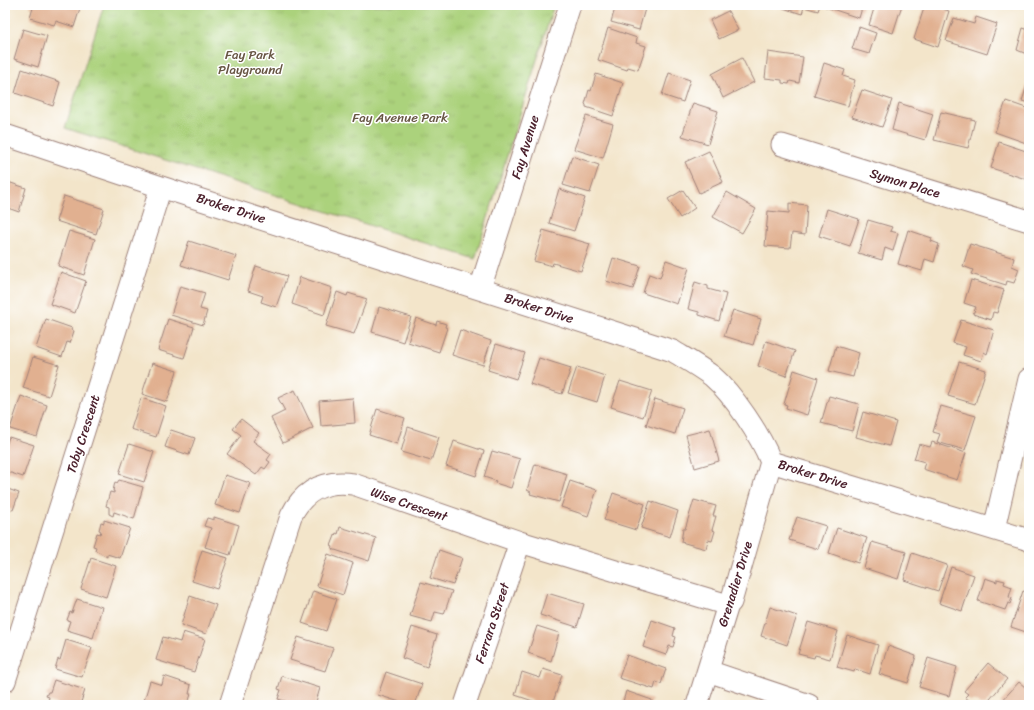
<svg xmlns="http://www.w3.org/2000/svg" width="1034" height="710" font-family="Sriracha,sans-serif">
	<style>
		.park { fill: url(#park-tufts); stroke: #7a7854 }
		.building { fill: #e1b090 }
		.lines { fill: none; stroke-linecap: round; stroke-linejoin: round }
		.minor-casing { stroke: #9e827a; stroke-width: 23 }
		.minor { stroke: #fff; stroke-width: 21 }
		.labels { text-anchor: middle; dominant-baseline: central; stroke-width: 3; stroke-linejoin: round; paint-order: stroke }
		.park-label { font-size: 13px; fill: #675543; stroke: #fff }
		.street-label { font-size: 13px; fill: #4a1f2b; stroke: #fff }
	</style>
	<defs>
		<pattern id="park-tufts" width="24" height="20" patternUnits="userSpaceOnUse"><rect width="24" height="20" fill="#abd27c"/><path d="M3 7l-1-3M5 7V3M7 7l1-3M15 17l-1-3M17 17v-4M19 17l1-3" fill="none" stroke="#95b46b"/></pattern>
	</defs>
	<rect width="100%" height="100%" fill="#fff"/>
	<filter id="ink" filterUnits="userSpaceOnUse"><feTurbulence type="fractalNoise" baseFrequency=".025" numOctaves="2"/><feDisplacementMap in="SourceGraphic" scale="8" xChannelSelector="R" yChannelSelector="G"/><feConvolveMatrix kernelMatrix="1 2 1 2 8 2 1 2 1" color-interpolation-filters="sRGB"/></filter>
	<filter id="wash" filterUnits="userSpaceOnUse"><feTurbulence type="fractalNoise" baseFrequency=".012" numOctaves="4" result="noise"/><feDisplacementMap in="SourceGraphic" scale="16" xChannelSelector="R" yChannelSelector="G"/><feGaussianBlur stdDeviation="0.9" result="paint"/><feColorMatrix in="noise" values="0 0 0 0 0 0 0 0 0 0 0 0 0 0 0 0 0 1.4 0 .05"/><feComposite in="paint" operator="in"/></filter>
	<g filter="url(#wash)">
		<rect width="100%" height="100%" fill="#f3e5ca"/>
		<path class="park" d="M104 5H554L475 259 65 128Z"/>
		<g id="blocks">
			<path class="building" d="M31 5H81L74 27 56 21 54 25 30 18 33 8 30 7Z
				M616 5H646L639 30 611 22Z
				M783 5H863L859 18 820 5 818 11 804 7 802 14 783 8Z
				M875 5H902L893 33 869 25Z
				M925 5H938L937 7 949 11 938 47 914 39Z
				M728 11 738 30 719 39 710 20Z
				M976 17 997 24 987 54 946 41 954 18 974 24Z
				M859 27 876 33 869 54 852 49Z
				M608 28 637 38 636 43 646 46 638 70 628 67 627 70 598 60Z
				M1023 28 1029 30V55L1017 50Z
				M23 29 47 36 38 67 14 59Z
				M768 52 803 57 799 83 790 81 789 84 782 83V80L765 78Z
				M742 58 754 82 723 98 712 74Z
				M824 63 845 70 843 76 855 80 848 106 814 96Z
				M22 69 60 82 53 106 15 93Z
				M669 73 690 80 683 102 662 95Z
				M596 74 623 83 613 116 586 107V105L585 104 589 90 591 91Z
				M1029 79V103L1022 101Z
				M862 90 892 100 882 127 852 117Z
				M1006 101 1029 109V144L995 132Z
				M693 103 718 111 708 144 682 136Z
				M899 103 933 114 925 140 892 130Z
				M941 112 975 120 968 148 934 140Z
				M586 116 613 124 603 158 574 149Z
				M999 142 1029 152V180L991 168Z
				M709 151 723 182 699 193 685 162Z
				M572 156 599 165 590 193 563 185Z
				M5 181 26 188 19 212 5 207Z
				M559 189 585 198 574 231 549 223Z
				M683 190 695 208 680 218 668 199Z
				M727 192 756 209 742 233 713 217Z
				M64 196 104 209 96 234 56 221Z
				M789 203 807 205 805 235 792 233 790 248 765 246 768 211 789 213Z
				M827 209 859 219 850 246 819 236Z
				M868 220 892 227 890 231 898 233 893 251 885 248 882 260 858 253Z
				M543 230 590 244 581 271 553 263 552 266 534 261Z
				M908 230 932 238 931 241 939 244 934 262 925 259 922 271 898 264Z
				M69 231 95 239 84 275 58 266Z
				M189 241 236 256 228 280 181 265Z
				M970 244 1014 258 1012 266 1019 269 1014 283 1007 281 1006 285 971 274 973 270 963 266Z
				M613 258 640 266 633 289 606 281Z
				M666 260 689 268 677 304 643 293 649 274 660 278Z
				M256 266 287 276 276 307 261 302 263 296 248 291Z
				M61 272 86 281 75 313 50 304Z
				M300 277 332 288 324 315 292 304Z
				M971 280 1004 290 997 313 993 312 991 320 973 314 976 307 964 303Z
				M695 282 708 286V289L726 294 719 321 699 315V312L688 309Z
				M180 286 205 293 200 309 207 311 203 325 171 315Z
				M337 292 347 296 348 293 367 299 354 334 326 326Z
				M379 307 411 317 403 342 372 332Z
				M733 310 761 319 753 345 724 336Z
				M416 318 436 325 437 321 446 324 445 327 447 328 439 352 408 342Z
				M46 319 72 328 71 330 74 331 70 343 67 342 62 357 36 348Z
				M168 319 194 327 184 358 158 350Z
				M961 320 994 330 987 354 984 352 981 361 963 355 966 347 953 343Z
				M460 330 491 341 483 365 452 355Z
				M766 341 795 351 786 376 758 366Z
				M496 344 525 353 516 379 488 370Z
				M836 346 859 353 853 377 829 371Z
				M33 357 59 365 49 396 23 388Z
				M539 358 571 368 562 394 530 384Z
				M959 362 986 370 975 404 948 396Z
				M152 363 177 371 167 402 142 394Z
				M577 367 605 376 597 402 568 393Z
				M794 370 818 378 807 415 786 408 787 405 784 404Z
				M620 381 652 391 643 417 611 407Z
				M295 390 313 428 283 443 271 418 285 411 278 398Z
				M21 396 47 405 37 437 10 429Z
				M829 396 859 404 852 431 821 423Z
				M141 398 166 406 156 437 131 429Z
				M353 398 355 423 321 426 319 401Z
				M655 399 683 408 675 434 646 425Z
				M941 406 976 416 965 450 937 442 940 434 933 432Z
				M377 409 405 418 397 444 369 435Z
				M863 412 896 422 889 446 856 437Z
				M241 419 259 433 253 441 271 454 267 460 270 462 265 469 262 467 256 475 227 454 241 435 233 429Z
				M408 427 439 437 431 461 401 452Z
				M710 429 719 461 695 468 686 435Z
				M171 430 195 438 189 455 165 447Z
				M9 437 34 445 23 477 5 471V448Z
				M454 441 484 451 476 476 446 466Z
				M932 442 966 453 957 480 923 469 925 462 914 459 919 444 930 447Z
				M129 444 154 452 144 482 119 474Z
				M492 451 520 459 511 488 495 483 496 481 484 477Z
				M535 464 567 474 559 502 530 494 531 492 527 490Z
				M225 475 250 483 240 513 215 505Z
				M119 480 143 487 134 519 114 512 113 516 109 514V507L106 506 110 492 114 493V491H113L115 482 117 483Z
				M570 481 597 490 588 516 561 507Z
				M5 488 19 493 13 510 9 509 7 516 5 515Z
				M613 493 645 504 636 530 604 520Z
				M694 500 716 506 713 516H716L712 530 715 531 712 541 708 540 706 549 681 542 683 529H685Z
				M650 501 678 511 670 537 641 528Z
				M214 517 239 525 230 555 205 547 211 528 204 526 207 518 214 520Z
				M797 517 826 526 818 549 789 540Z
				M104 520 130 528 120 558 107 554V557L95 550 96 547 93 546 97 533 100 534 101 531 99 530 101 522 104 523Z
				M340 527 376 538 369 561 332 549 333 547 331 546 336 533 338 534Z
				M837 528 867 538 858 563 829 553Z
				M872 542 906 552 898 579 864 568Z
				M202 550 228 558 217 589 192 581Z
				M439 550 462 558 453 585 430 578Z
				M912 553 947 565 938 591 904 580Z
				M328 554 353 563 343 595 317 586Z
				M91 558 116 566 106 597 81 589Z
				M951 567 974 575 962 611 939 603Z
				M985 578 997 582V579L1005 581 1004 584 1012 587 1009 597 1012 598 1010 604 1008 603 1005 610 978 601Z
				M421 582 452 591 444 614 435 612 432 622 410 616Z
				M313 591 337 599 326 631 302 623Z
				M1023 591 1029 593V633L1011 627Z
				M547 593 584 604 577 627 540 615Z
				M190 596 216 605 206 634 181 625Z
				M77 599 102 607 93 638 67 630 70 621 67 620 70 612 72 613Z
				M770 607 797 616 787 645 761 636Z
				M652 620 675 628 673 636 676 637 673 647 669 646 666 655 643 647Z
				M808 622 838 631 830 659 815 655 814 658 798 654Z
				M537 626 559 633 551 661 528 653Z
				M412 627 437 635 427 667 402 658Z
				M183 632 205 639 194 672 156 660 163 637 180 642Z
				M847 635 878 645 870 674 855 669 854 672 837 667Z
				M298 637 333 648 325 671 290 660Z
				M66 640 92 648 82 677 55 669 58 659 60 660Z
				M888 646 916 656 908 683 879 674Z
				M627 655 666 669 661 684 656 682 654 689 619 678Z
				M928 658 957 667 949 696 919 687Z
				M988 663 1007 679 985 705H980L974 700 971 702 965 697 968 694 964 691Z
				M543 669 562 675 552 705H545L515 695 522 672 540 678Z
				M386 672 422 684 415 705H409L378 695Z
				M164 676 191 685 189 694H191L188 704 184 702 183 705 143 704 150 681 162 685Z
				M282 676 320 688 315 705H297L278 699 281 690 278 689Z
				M54 680 85 690 80 705H59L48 701 49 697 46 696 48 692H50Z
				M1019 682 1025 687 1029 682V705H1003L1000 703Z
				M626 691 652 700 650 705H622Z"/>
		</g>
	</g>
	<g filter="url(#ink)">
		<use href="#blocks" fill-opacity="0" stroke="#9e827a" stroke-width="1"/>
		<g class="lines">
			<defs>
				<path id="minor" d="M5 135 161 187 673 351C686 359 700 367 712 376 733 394 761 436 771 462
					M782 145 1029 221
					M480 289 570 5
					M771 462 1029 540
					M994 529 1029 379
					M708 671 809 705
					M5 681 161 187
					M230 705 291 516C304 490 325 480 353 484L520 542 728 605
					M465 705 520 542
					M697 705 728 605 731 602 771 462"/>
			</defs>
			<use href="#minor" class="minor-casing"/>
			<use href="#minor" class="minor"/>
		</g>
	</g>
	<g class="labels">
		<g class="park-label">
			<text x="250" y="54">Fay Park<tspan x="250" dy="15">Playground</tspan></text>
			<text x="400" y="117">Fay Avenue Park</text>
		</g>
		<g class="street-label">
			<text transform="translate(525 147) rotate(-73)">Fay Avenue</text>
			<text transform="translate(905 183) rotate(17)">Symon Place</text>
			<text transform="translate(231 208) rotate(18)">Broker Drive</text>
			<text transform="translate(539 308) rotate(18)">Broker Drive</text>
			<text transform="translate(83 434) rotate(-72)">Toby Crescent</text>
			<text transform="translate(813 474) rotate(17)">Broker Drive</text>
			<text transform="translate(409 504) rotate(19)">Wise Crescent</text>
			<text transform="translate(735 584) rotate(-73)">Grenadier Drive</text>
			<text transform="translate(492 623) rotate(-72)">Ferrara Street</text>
		</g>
	</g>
	<rect width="1034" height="710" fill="none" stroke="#fff" stroke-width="20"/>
</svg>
